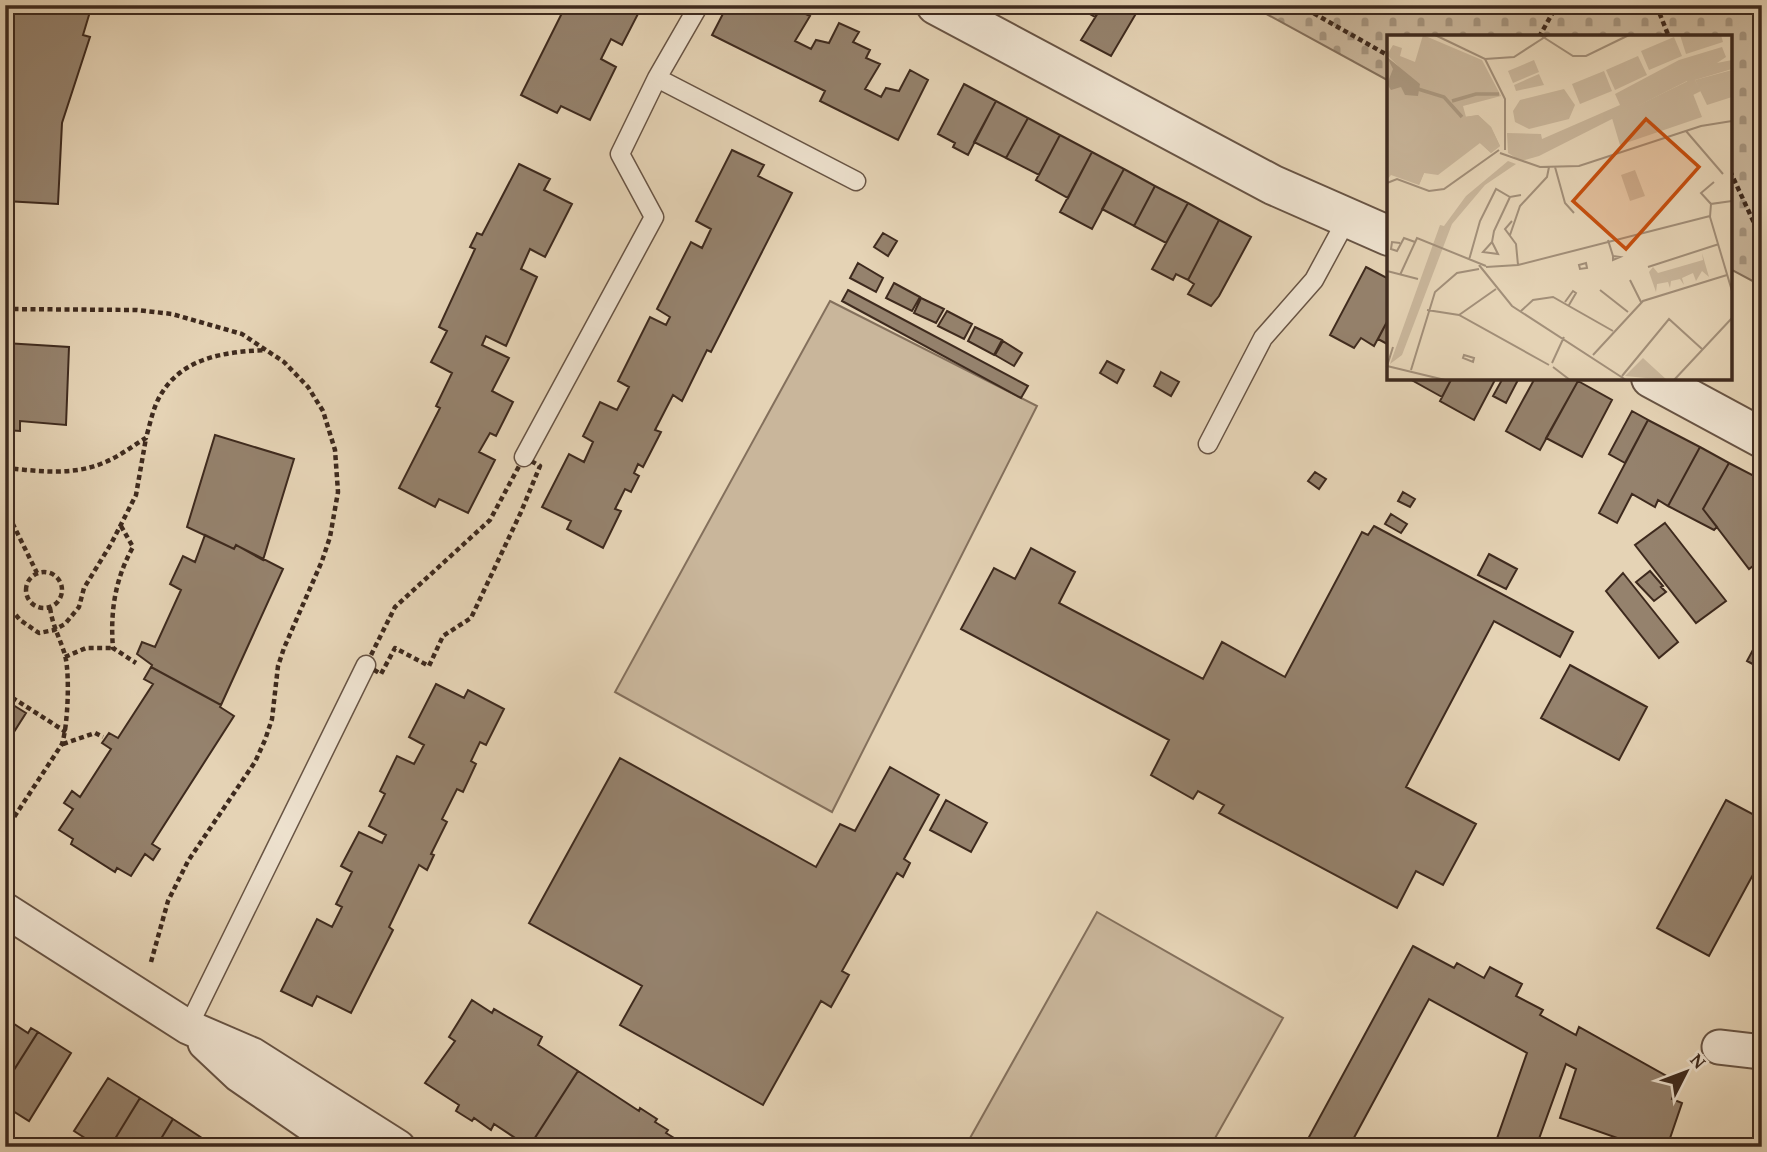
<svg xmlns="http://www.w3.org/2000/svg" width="1767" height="1152" font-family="'Gentium Book Plus',serif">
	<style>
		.green { fill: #c9b69b; stroke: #84705c; stroke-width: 2 }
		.cemetery { fill: url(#cemetery-stones); stroke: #84705c; stroke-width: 2 }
		.building { fill: #95826d; stroke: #3e2a1e; stroke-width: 2 }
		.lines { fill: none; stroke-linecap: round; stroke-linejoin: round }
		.service-casing { stroke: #685444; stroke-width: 21 }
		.minor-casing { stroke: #685444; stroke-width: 37 }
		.tertiary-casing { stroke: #685444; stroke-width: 42 }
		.path { stroke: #3e2a1e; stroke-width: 4.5; stroke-dasharray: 5 3.5; stroke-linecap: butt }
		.service { stroke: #eee2cf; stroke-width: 18 }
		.minor { stroke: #eee2cf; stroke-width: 33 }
		.tertiary { stroke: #eee2cf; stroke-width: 38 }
		.inset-river { fill: none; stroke: #ac9a82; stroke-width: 3.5 }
		.inset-road { fill: none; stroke: #a28f79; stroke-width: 2 }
		.view { fill: #c65010; fill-opacity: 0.15; stroke: #c65010; stroke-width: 3.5 }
		.inset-edge { fill: none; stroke: #3e2a1e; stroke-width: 3.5 }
	</style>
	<defs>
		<pattern id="cemetery-stones" width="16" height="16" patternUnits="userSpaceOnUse" patternTransform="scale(1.75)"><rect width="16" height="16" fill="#c9b69b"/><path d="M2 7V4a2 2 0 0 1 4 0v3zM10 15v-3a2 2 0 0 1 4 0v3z" fill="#a5947e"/></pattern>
	</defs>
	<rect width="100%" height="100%" fill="#e5d3b5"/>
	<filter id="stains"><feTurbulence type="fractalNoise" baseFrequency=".00286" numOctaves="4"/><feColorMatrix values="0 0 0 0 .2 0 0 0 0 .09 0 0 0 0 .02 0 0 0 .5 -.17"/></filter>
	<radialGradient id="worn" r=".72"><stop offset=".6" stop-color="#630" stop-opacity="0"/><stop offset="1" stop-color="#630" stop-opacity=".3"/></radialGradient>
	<path class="green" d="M830 301 1037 406 832 812 615 692Z
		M1097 912 1283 1018 1210 1147H965Z"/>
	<path class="cemetery" d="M1250 5H1762V286L1730 269V37H1389V81Z"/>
	<path class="building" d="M5 5H92L83 35 90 37 62 123 58 204 5 201Z
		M566 5H630L640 10 622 45 611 39 601 59 616 67 590 120 561 106 557 113 521 95Z
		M736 5H797L795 9 810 16 795 41 811 49 816 40 829 43 839 23 859 32 853 42 870 50 866 58 880 64 865 89 881 97 886 88 899 91 910 70 928 80 898 140 820 101 825 91 712 35 727 6 734 10Z
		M1074 5H1103L1095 17Z
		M1103 5H1141L1111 56 1081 40Z
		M964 84 996 101 968 155 953 147 955 143 938 134Z
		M996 101 1028 118 1006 158 974 142Z
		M1028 118 1060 135 1039 175 1006 158Z
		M1060 135 1092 152 1068 198 1036 180Z
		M732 150 764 165 758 176 792 193 711 352 707 350 682 401 673 395 655 430 661 432 643 467 638 464 634 473 639 476 631 492 625 489 615 509 621 511 603 548 567 529 571 521 542 507 569 454 584 462 593 442 583 436 600 402 617 410 629 387 618 381 650 317 666 325 670 317 657 309 691 242 702 248 711 229 696 221Z
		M1092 152 1124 169 1092 229 1060 212Z
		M519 164 550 179 544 190 572 204 545 257 530 249 521 269 537 277 506 346 486 336 482 345 509 358 492 391 513 402 496 436 490 433 479 452 495 460 468 513 439 499 435 507 399 488 440 408 436 406 452 373 431 362 447 331 439 327 475 249 470 247 477 233 482 235Z
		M1124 169 1155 186 1134 226 1102 209Z
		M1155 186 1188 203 1166 243 1134 226Z
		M1188 203 1219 220 1188 280 1176 274 1173 280 1152 269Z
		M1219 220 1251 237 1219 296 1211 306 1188 294 1194 284 1188 280Z
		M883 233 897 241 888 256 874 247Z
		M858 263 883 278 876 292 850 278Z
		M1366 267 1389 279V318L1374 346 1361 338 1354 348 1330 335Z
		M894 283 920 297 912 311 886 298Z
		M848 290 1028 386 1021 398 842 301Z
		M921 298 944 309 936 323 914 313Z
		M947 311 972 324 964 339 938 326Z
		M1389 318V345L1378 339Z
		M975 327 1002 340 994 355 968 341Z
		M1003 341 1022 353 1014 366 995 355Z
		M5 343 69 347 66 425 20 421V431L5 430Z
		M1107 361 1124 370 1117 383 1100 373Z
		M1161 372 1179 382 1171 396 1154 386Z
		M1408 378H1452L1442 397Z
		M1452 378H1496L1474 420 1440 401Z
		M1503 378H1519L1506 403 1493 396Z
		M1535 378H1572L1578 381 1540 450 1506 431Z
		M1578 381 1612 400 1582 457 1546 438Z
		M1632 411 1648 420 1625 463 1609 454Z
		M1648 420 1700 447 1668 506 1658 500 1655 507 1632 494 1617 523 1599 513Z
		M215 435 294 459 263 560 236 545 234 549 187 527Z
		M1700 447 1729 463 1703 509 1717 527 1714 530 1668 506Z
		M1729 463 1762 480V559L1749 569 1703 509Z
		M1315 472 1326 479 1319 489 1308 481Z
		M1403 492 1415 499 1410 507 1398 501Z
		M1391 514 1407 524 1401 533 1385 524Z
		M1665 523 1726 601 1696 623 1635 545Z
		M1374 526 1573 632 1560 657 1494 621 1406 787 1476 824 1443 885 1416 871 1397 908 1219 813 1224 805 1198 791 1193 799 1151 775 1169 740 961 629 994 568 1015 579 1031 548 1075 572 1059 603 1203 679 1222 642 1285 677 1362 532 1368 535Z
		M205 535 234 549 236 545 283 569 221 705 151 667 152 665 137 654 142 642 155 647 181 590 170 584 183 556 195 562Z
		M1489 554 1517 569 1506 589 1478 575Z
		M1650 571 1663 586 1661 587 1666 592 1654 601 1636 582Z
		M1623 573 1678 642 1659 658 1606 591Z
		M1762 633V669L1747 661Z
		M1570 665 1647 707 1619 760 1541 718Z
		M151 667 221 705 220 707 234 716 152 844 160 849 153 860 145 854 131 876 117 868 115 872 71 844 73 839 59 830 73 809 64 803 72 791 80 797 111 749 102 743 109 733 118 738 153 684 144 679Z
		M436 684 464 698 468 690 504 709 486 745 480 742 471 761 476 764 463 792 457 789 442 819 447 822 431 854 434 855 427 870 419 865 389 927 393 930 351 1013 317 996 312 1006 281 991 317 919 332 927 342 907 336 904 352 872 341 866 359 832 382 843 386 835 369 826 385 794 380 791 397 756 414 764 424 745 409 737Z
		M5 700 26 713 5 746Z
		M620 758 816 867 840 824 855 831 890 767 939 795 904 859 910 863 903 877 897 873 842 971 849 975 831 1007 821 1001 763 1105 620 1025 642 986 529 923Z
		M946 800 987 823 971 852 930 830Z
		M1726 800 1762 819V858L1709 956 1657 928Z
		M1413 946 1454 968 1457 963 1484 978 1490 967 1522 984 1516 996 1543 1010 1540 1015 1576 1035 1579 1027 1679 1083 1672 1099 1682 1103 1667 1147H1643L1560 1118 1576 1069 1566 1064 1536 1147H1494L1527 1053 1429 999 1349 1147H1327L1309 1137Z
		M472 1000 492 1013 494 1009 542 1037 538 1045 578 1071 529 1147 494 1124 491 1130 474 1118 472 1121 456 1111 459 1105 425 1083 455 1041 449 1037Z
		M5 1018 28 1033 31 1028 38 1032 5 1084Z
		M38 1032 71 1053 29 1121 5 1106V1084Z
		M578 1071 639 1111 640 1108 657 1119 655 1122 668 1130 666 1133 684 1144 682 1147H529Z
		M108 1078 140 1098 110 1147H99L74 1131Z
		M140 1098 173 1119 156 1147H110Z
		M173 1119 205 1140 201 1147H156Z"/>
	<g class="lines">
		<defs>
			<path id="service" d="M657 78 856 181
				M1208 444 1263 338 1314 280 1347 219
				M524 457 654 217 620 154 657 78 699 5
				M188 1027 366 665"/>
			<path id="minor" d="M5 910 188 1027 253 1055 398 1147
				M205 1043 239 1075 343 1147
				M1719 1047 1762 1052"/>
			<path id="tertiary" d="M936 5 1273 185 1389 236
				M1651 378 1762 438"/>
		</defs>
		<use href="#service" class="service-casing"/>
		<use href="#minor" class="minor-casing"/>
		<use href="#tertiary" class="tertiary-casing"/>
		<path class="path" d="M1299 5 1389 56
			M1659 5V12L1669 37
			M1539 37 1557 5
			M1730 171 1762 240
			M5 309 137 310 172 314 242 334 284 362 308 387 323 411 335 450 338 492 330 537 322 561 284 648 278 666 272 719 265 740 255 762 188 861 168 901 151 962
			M524 457 540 466 521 512 471 618 443 636 429 666 395 648 381 674 366 665 395 607 490 520Z
			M5 468C38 471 72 476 103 463 119 457 132 446 146 438 150 424 153 408 160 396 182 357 225 352 265 350
			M5 508 37 573
			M121 526 133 547C115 579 110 612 113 648L136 663
			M26 590a18 18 0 1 1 36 0a18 18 0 1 1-36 0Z
			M5 602 20 620 39 633 54 630 65 624 79 607 84 588 111 544 136 495 146 438
			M65 657 86 648H113
			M5 693 66 732
			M63 744 95 733 103 737
			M5 831 62 744C68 725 70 674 65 655 60 638 52 625 50 607"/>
		<use href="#service" class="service"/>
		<use href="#minor" class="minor"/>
		<use href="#tertiary" class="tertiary"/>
	</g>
	<g transform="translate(1387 35)">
		<rect width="345" height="345" fill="#e5d3b5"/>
		<path d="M293 0H334L336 7 299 19ZM287 2 295 21 262 35 254 16ZM251 21 260 40 228 55 219 35ZM147 25 152 37 126 48 121 36ZM217 36 225 56 193 69 185 49ZM152 39 157 50 129 56 127 50ZM177 54 188 70 182 84 142 94 128 87 126 76 133 65ZM248 135 258 161 243 166 234 140ZM315 218 322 242 315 236 309 246 306 238 295 243 297 250 293 244 284 246 283 253 281 247 270 249 269 257 262 237 266 232 271 238 316 225ZM256 323 280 345 238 341Z" fill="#c9b69b"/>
		<path d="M36 0 95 25 114 61 76 71 79 82 91 80 104 92 113 111 104 118 92 107 40 131 32 150 1 71 25 59 17 37 0 20 6 10 15 13 13 21 28 27ZM335 12 339 22 330 28 345 25V34L308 45 314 56 306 60 300 46 152 121 134 126 121 118 120 98 154 99 155 104 233 70 228 59 292 25Z" fill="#c9b69b"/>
		<path d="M34 51 67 64 70 73 52 69 57 65 54 61 26 63Z" fill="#c9b69b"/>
		<path d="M345 35V62L320 70 308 45ZM301 46 315 82 233 110 225 83Z" fill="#c9b69b"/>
		<path d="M0 22 33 49 31 61H21L37 69 36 73 69 83 91 80 104 92 113 111 104 118 93 108 51 140 37 138 32 150 4 140 0 145ZM121 126 129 129 98 150 65 189 15 320 3 329 53 190 57 191 79 161Z" fill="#c9b69b"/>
		<path d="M0 22 33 49 31 61 18 60 14 52 4 55 0 49 6 34Z" fill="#ac9a82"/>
		<path class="inset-river" d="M31 54 57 62 75 82M65 66 89 59H112"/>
		<path class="inset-road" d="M48 0 98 24 127 22 161 0M153 0 186 21H199L242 0M98 24 118 64V115M299 96 336 139M113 118 153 132 192 131 314 91 345 86M168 132 178 168 187 178M0 148 10 144 42 156 57 154 112 115M345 166 324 169 323 182 345 256M324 169 314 158 327 147M125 186 118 194 129 209 131 230M123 200 133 171 160 142 162 132M221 205 226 221 233 222 226 225V221M105 207 96 217 111 219 105 207 107 196 123 162M13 208 5 207 4 214 10 216 17 203 28 207M82 225 93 186 109 154 123 162 134 160M199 228 200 233 193 234 192 230ZM92 230 125 271 239 345M99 232 131 230 323 181M261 232 332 209M0 236 31 244M13 240 30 203 99 231M243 245 254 267M213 255 241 277M178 267 186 256 189 258 182 270M40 275 72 280 162 330M134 276 146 265 166 262 226 296M72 280 109 254M6 312 0 331 58 345M77 320 87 323 86 327 76 323ZM206 320 256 266 340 240M165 328 177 302M166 332 183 345M24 335 48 257 70 238 92 234M235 341 282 284 315 314M287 345 345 283"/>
		<path class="view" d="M259 84 312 132 239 214 186 166Z"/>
		<rect width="345" height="345" class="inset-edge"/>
	</g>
	<rect width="1767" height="1152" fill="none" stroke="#e5d3b5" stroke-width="28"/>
	<rect x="7" y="7" width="1753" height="1138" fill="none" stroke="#3e2a1e" stroke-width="3.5"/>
	<rect x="14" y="14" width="1739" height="1124" fill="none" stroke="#3e2a1e" stroke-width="2"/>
	<g transform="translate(1686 1072) rotate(48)" stroke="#eee2cf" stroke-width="5" paint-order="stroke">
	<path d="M0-5L12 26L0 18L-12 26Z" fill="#3e2a1e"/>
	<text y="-10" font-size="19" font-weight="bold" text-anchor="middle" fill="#3e2a1e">N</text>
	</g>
	<rect width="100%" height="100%" filter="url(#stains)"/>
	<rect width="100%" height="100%" fill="url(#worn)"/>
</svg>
